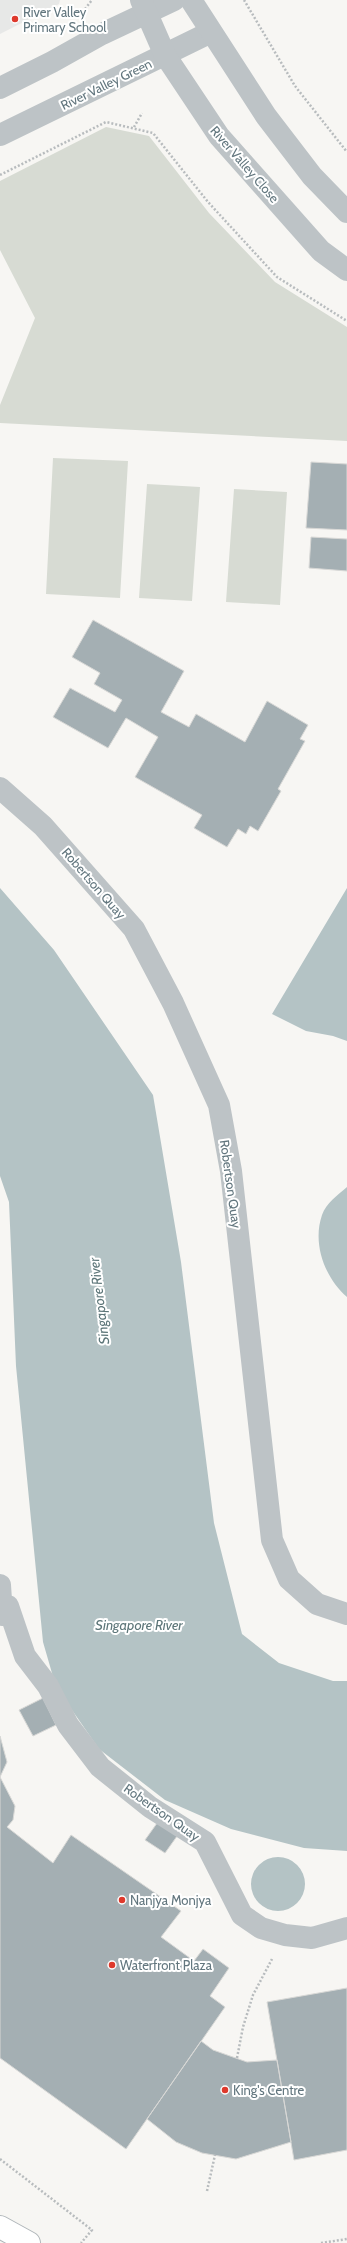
<svg xmlns="http://www.w3.org/2000/svg" width="347" height="2243" font-family="Cabin,sans-serif">
	<style>
		.built { fill: #e7e8e7 }
		.green { fill: #d7dbd3 }
		.water { fill: #b4c3c5 }
		.building { fill: #a4afb3; stroke: #d8d8d6 }
		.lines { fill: none; stroke-linecap: round; stroke-linejoin: round }
		.primary-casing { stroke: #b1b7ba; stroke-width: 24 }
		.path { stroke: #b8bcbe; stroke-width: 2.5; stroke-dasharray: 2 2; stroke-linecap: butt }
		.pedestrian { stroke: #bdc3c6; stroke-width: 22 }
		.minor { stroke: #bdc3c6; stroke-width: 22 }
		.tertiary { stroke: #bdc3c6; stroke-width: 22 }
		.primary { stroke: #fff; stroke-width: 22 }
		.poi-dot { fill: #de392c; stroke: #fff; stroke-width: 1.5 }
		.labels { text-anchor: middle; dominant-baseline: central; stroke-width: 4; stroke-linejoin: round; paint-order: stroke }
		.poi-label { font-size: 13px; fill: #62767e; stroke: #fff; text-anchor: start }
		.street-label { font-size: 13px; fill: #62767e; stroke: #fff }
		.water-label { font-size: 14px; font-style: italic; fill: #5d7679; stroke: #fff }
	</style>
	<rect width="100%" height="100%" fill="#f7f6f3"/>
	<path class="built" d="M0 0H60L59 4 0 34Z"/>
	<path class="green" d="M106 127 149 136 209 213 275 282 347 327V441L0 423V405L35 318 0 250V181Z
		M53 458 128 461 120 598 46 594Z
		M147 484 200 487 192 601 139 598Z
		M234 489 287 492 280 605 226 602Z"/>
	<path class="water" d="M0 888 54 950 153 1095 181 1262 214 1523 242 1634 279 1663 333 1681H347V1851L304 1848 231 1829 165 1800 99 1749 56 1687 43 1642 16 1366 9 1202 0 1176Z
		M347 888V1041L333 1036 306 1031 272 1014Z
		M347 1187V1297C325 1278 312 1244 322 1215 326 1203 338 1195 347 1187Z
		M251 1884a27 27 0 1 1 54 0a27 27 0 1 1-54 0Z"/>
	<path class="building" d="M311 462 347 464V530L306 528Z
		M311 537 347 539V571L309 568Z
		M93 620 184 671 161 712 189 727 196 714 245 742 267 701 308 725 300 739 305 741 278 789 281 791 258 831 250 826 246 834 238 829 227 847 194 828 202 815 135 777 158 737 126 718 108 748 53 717 70 688 115 712 122 700 94 684 100 673 72 657Z
		M43 1698 56 1725 33 1736 19 1710Z
		M0 1736 7 1762 0 1777Z
		M0 1777 15 1806 13 1820 7 1827 53 1863 71 1835 181 1911 161 1937 194 1961 203 1949 229 1968 210 1996 225 2007 126 2149 0 2058Z
		M160 1819 180 1832 165 1853 145 1840Z
		M347 1988V2150L294 2160 267 2002Z
		M201 2041 213 2050 247 2062 277 2060 291 2142 236 2159 202 2153 176 2142 147 2119Z"/>
	<g class="lines">
		<defs>
			<path id="primary" d="M0 2227 29 2243"/>
		</defs>
		<use href="#primary" class="primary-casing"/>
		<path class="path" d="M244 0 295 86 347 152
			M85 9 92 0
			M134 127 142 113
			M0 175 106 122 153 133 208 202 277 277 347 321
			M237 2058 243 2027 253 1995 272 1959
			M0 2159 92 2230 81 2243
			M207 2191 215 2155
			M321 2243 347 2239"/>
		<path class="pedestrian" d="M0 788 43 826 134 929 173 1003 219 1105 231 1171 272 1540 289 1579 317 1604 347 1614
			M0 1585 2 1615 8 1606 25 1656 48 1686 68 1725 100 1767 150 1807 205 1842 242 1915 261 1928 285 1935 312 1938 347 1928"/>
		<path class="minor" d="M0 88 52 62 102 34 174 0
			M0 135 211 32"/>
		<path class="tertiary" d="M141 0 165 55 219 136 321 251 347 270
			M191 0 266 116 312 176 347 212"/>
		<use href="#primary" class="primary"/>
	</g>
	<g class="poi-dot">
		<circle cx="15" cy="19" r="4"/>
		<circle cx="122" cy="1900" r="4"/>
		<circle cx="112" cy="1965" r="4"/>
		<circle cx="225" cy="2090" r="4"/>
	</g>
	<g class="labels">
		<g class="poi-label">
			<text x="23" y="12">River Valley<tspan x="23" dy="15">Primary School</tspan></text>
			<text x="130" y="1900">Nanjya Monjya</text>
			<text x="120" y="1965">Waterfront Plaza</text>
			<text x="233" y="2090">King's Centre</text>
		</g>
		<g class="street-label">
			<text transform="translate(106 84) rotate(-26)">River Valley Green</text>
			<text transform="translate(245 164) rotate(49)">River Valley Close</text>
			<text transform="translate(94 883) rotate(49)">Robertson Quay</text>
			<text transform="translate(231 1184) rotate(82)">Robertson Quay</text>
			<text transform="translate(162 1812) rotate(35)">Robertson Quay</text>
		</g>
		<g class="water-label">
			<text transform="translate(99 1301) rotate(-97)">Singapore River</text>
			<text x="139" y="1625">Singapore River</text>
		</g>
	</g>
</svg>
